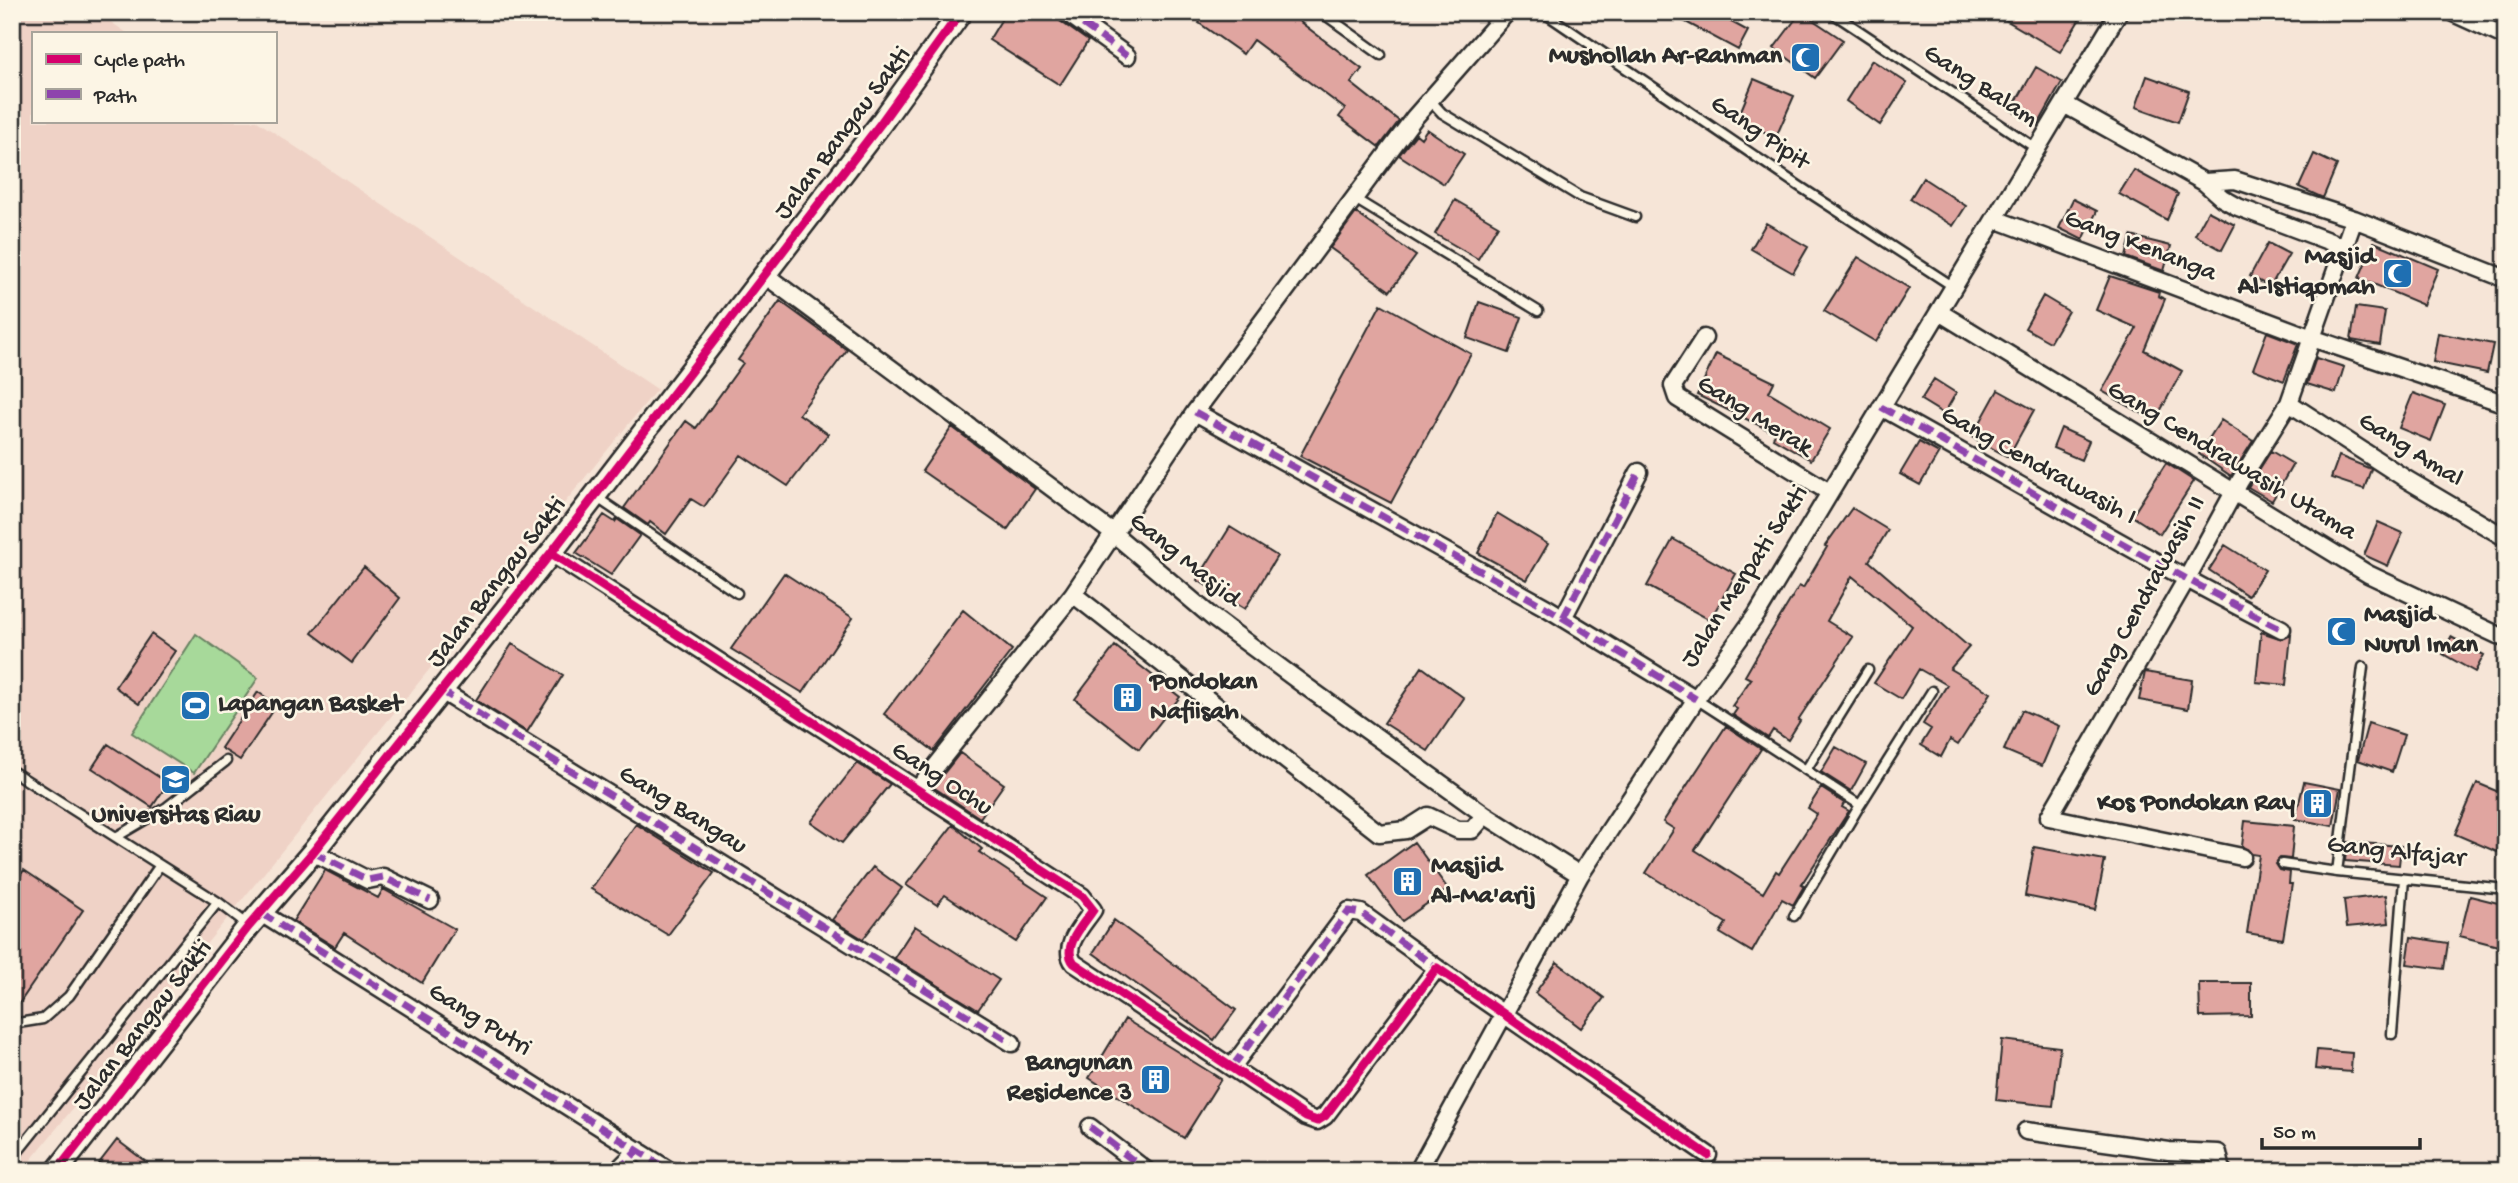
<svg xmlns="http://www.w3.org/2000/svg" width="2518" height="1183" font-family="'Gochi Hand',sans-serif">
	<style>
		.built { fill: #efd2c6 }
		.green { fill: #a7d99a; stroke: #698262; stroke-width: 2 }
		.building { fill: #e0a5a0; stroke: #2b2b2b; stroke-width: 2 }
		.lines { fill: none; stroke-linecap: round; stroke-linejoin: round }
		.service-casing { stroke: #2b2b2b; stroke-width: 13 }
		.minor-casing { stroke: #2b2b2b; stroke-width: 21 }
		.tertiary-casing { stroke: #2b2b2b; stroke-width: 26 }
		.service { stroke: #fcf5e5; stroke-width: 8 }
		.minor { stroke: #fcf5e5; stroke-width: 16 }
		.tertiary { stroke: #fcf5e5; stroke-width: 21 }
		.quiet { stroke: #8e44ad; stroke-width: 7; stroke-dasharray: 14 7; stroke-linecap: butt }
		.cycleway-casing { stroke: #fcf5e5; stroke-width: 13 }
		.cycleway { stroke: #d6006c; stroke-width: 9 }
		.labels { text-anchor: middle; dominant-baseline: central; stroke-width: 5; stroke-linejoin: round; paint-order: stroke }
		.poi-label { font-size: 26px; font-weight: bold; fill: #2b2b2b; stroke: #fcf5e5; text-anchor: end }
		.street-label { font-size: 26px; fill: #2b2b2b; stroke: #fcf5e5 }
	</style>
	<rect width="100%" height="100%" fill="#f6e5d7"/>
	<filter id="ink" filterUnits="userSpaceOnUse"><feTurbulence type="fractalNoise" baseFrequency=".0143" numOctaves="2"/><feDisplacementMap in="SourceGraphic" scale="14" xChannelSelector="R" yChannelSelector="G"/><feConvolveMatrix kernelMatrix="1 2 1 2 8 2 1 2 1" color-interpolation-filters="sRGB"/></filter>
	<g filter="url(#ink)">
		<path class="built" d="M12 12H96L127 33H33V121H257L657 389 22 1171H12Z"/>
		<path class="green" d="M196 634 258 678 194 773 132 733Z"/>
		<path class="building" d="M1006 12H1055L1060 21 1088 41 1060 85 989 40Z
			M1207 12H1287L1362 69 1351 83 1399 121 1379 147 1339 117 1345 109 1253 40 1243 54 1199 23Z
			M1667 12H1713L1748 31 1738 50Z
			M1801 12 1843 40 1815 78 1774 48Z
			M1992 12H2084L2060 52Z
			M1872 60 1907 83 1880 125 1846 101Z
			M2036 67 2062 82 2038 125 2011 110Z
			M2147 76 2189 91 2178 122 2136 107Z
			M1754 79 1794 96 1776 137 1737 120Z
			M1427 129 1464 154 1444 184 1399 155 1416 134 1421 138Z
			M2314 154 2337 165 2323 198 2299 187Z
			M2134 170 2178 194 2167 220 2119 194Z
			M1923 178 1966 206 1953 226 1910 199Z
			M2073 199 2097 211 2083 240 2059 228Z
			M1455 200 1498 225 1478 259 1435 234Z
			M2208 211 2235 225 2222 250 2195 235Z
			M1356 213 1416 256 1390 291 1330 248Z
			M1766 223 1808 247 1793 273 1751 249Z
			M2131 236 2171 246 2164 271 2126 257Z
			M2374 242 2438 269 2423 305 2359 278Z
			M2268 243 2289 254 2270 287 2250 276Z
			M1858 257 1909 288 1876 342 1824 311Z
			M2110 276 2159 292 2158 296 2165 299 2144 350 2182 371 2155 421 2102 391 2137 328 2096 310Z
			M2043 296 2068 311 2050 342 2025 328Z
			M780 301 847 350 799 414 828 434 788 486 741 455 704 507 691 499 666 534 650 522 648 525 624 508 686 421 696 428 743 363 738 360Z
			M1479 302 1522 317 1509 353 1467 338Z
			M1381 304 1471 354 1391 503 1300 456Z
			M2356 307 2385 311 2380 345 2351 340Z
			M2267 332 2298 344 2284 381 2253 369Z
			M2438 333 2493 344 2487 373 2433 362Z
			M1716 354 1774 382 1769 392 1830 429 1811 460 1773 438 1775 433 1697 395Z
			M2316 358 2344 367 2336 393 2307 384Z
			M1934 379 1956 393 1944 414 1921 400Z
			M1998 390 2034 410 2008 457 1972 437Z
			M2413 393 2445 405 2431 441 2399 428Z
			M2221 420 2253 441 2231 476 2199 454Z
			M952 427 1035 489 1007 530 922 471Z
			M2061 428 2089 441 2081 460 2053 448Z
			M1919 442 1939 453 1920 485 1900 474Z
			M2271 451 2293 464 2272 501 2248 487Z
			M2339 456 2371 469 2364 489 2331 478Z
			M2166 463 2194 481 2160 534 2132 516Z
			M1852 508 1888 530 1869 561 1969 647 1950 669 1991 693 1958 745 1950 740 1941 757 1921 745 1931 729 1923 724 1947 685 1919 669 1901 699 1874 683 1912 626 1852 576 1827 621 1853 637 1798 720 1800 721 1788 740 1773 730 1768 738 1733 715 1737 709 1732 706 1751 679 1745 676 1760 650 1799 586 1803 588 1827 547 1825 546Z
			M1497 513 1548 544 1527 580 1478 553Z
			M604 515 615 522 617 519 640 535 611 575 576 553Z
			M2378 522 2403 533 2388 566 2364 555Z
			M1230 527 1277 556 1245 609 1197 580Z
			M1673 539 1736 574 1710 620 1647 586Z
			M2225 545 2265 570 2248 596 2209 570Z
			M364 567 400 598 352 663 312 633Z
			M784 573 853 618 803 693 731 649Z
			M963 610 1012 650 934 751 884 714Z
			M2261 632 2282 639 2291 635 2286 685 2256 682Z
			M151 634 175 651 139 704 115 687Z
			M2451 637 2484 655 2475 672 2443 654Z
			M512 644 563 675 527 732 476 700Z
			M1115 646 1180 697 1139 749 1075 699Z
			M1422 667 1464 698 1428 751 1384 723Z
			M2145 672 2192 680 2188 709 2139 700Z
			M258 692 277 705 240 760 221 748Z
			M2022 710 2059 726 2042 766 2004 750Z
			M2368 723 2404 735 2392 772 2358 760Z
			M1726 726 1761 749 1695 850 1763 893 1776 871 1779 873 1817 814 1808 808 1821 788 1844 803 1842 807 1849 811 1801 885 1804 886 1793 905 1782 899 1752 952 1720 933 1726 923 1646 873 1674 829 1663 822Z
			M108 744 168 783 152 807 92 768Z
			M1836 747 1866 764 1851 791 1821 772Z
			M960 753 1004 784 980 818 933 787Z
			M857 763 890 784 842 843 811 822Z
			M2304 782 2340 789 2333 826 2295 819Z
			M2477 783 2506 795V833L2497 852 2455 834Z
			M2245 821 2294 826 2291 859 2280 858 2275 864 2279 870 2290 872 2289 884H2292L2283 939 2247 933 2259 855 2252 854 2242 846Z
			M636 824 714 873 668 935 591 889Z
			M953 825 982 849 979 852 1047 897 1016 942 945 895 937 905 906 885Z
			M1414 842 1448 889 1402 921 1368 875Z
			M2347 842 2401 846 2399 865 2345 861Z
			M2034 847 2105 860 2095 910 2025 896Z
			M873 867 902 888 863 939 832 920Z
			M24 870 83 910 12 1014V888Z
			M325 870 378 898 383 889 455 929 422 983 344 933 335 947 293 921Z
			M2386 895 2389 923 2347 927 2344 900Z
			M2470 896 2506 905 2498 946 2460 936Z
			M1114 920 1236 1010 1214 1040 1093 953Z
			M915 926 999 980 978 1010 894 958Z
			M2411 937 2448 943 2444 969 2407 964Z
			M1557 962 1604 998 1581 1028 1535 993Z
			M2199 983H2251V1016L2200 1017Z
			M1125 1019 1221 1079 1184 1138 1089 1078Z
			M2002 1040 2060 1047 2053 1106 1996 1100Z
			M2317 1050 2352 1053 2351 1072 2315 1069Z
			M117 1140 158 1171H93Z"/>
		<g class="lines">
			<defs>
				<path id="service" d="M1321 12 1381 55
					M1543 12 1799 186 1954 287
					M1831 12 2037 149
					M1431 101 1442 113 1580 197 1635 217
					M1355 199 1538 311
					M596 497 737 593
					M1696 699 1860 805 1794 916
					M1806 770 1868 670
					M12 771 218 902 247 924
					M1860 805 1932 691
					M116 837 167 807 226 761
					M2282 864 2337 872 2506 889
					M2337 872 2363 667
					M12 1024 43 1019 69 996 160 865
					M2392 1034 2404 879
					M12 1159 218 902"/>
				<path id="minor" d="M1066 12 1127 56
					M2451 12 2506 37
					M2064 104 2204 182 2222 198 2238 207 2344 247
					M2204 182 2235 180 2354 219 2506 279
					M1995 219 2312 338 2506 404
					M765 275 1114 534 1212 617 1304 685 1485 815 1580 875
					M1939 312 2368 574 2506 639
					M1704 338 1673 386 1677 398 1829 492
					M2289 403 2406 479 2506 538
					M1881 407C2015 481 2146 560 2282 629
					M1195 412 1547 608 1696 699
					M551 553 1082 896 1093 910C1083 925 1061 947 1074 963L1306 1117 1317 1121 1325 1116 1437 968 1708 1155
					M1073 594 1379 833 1406 830 1428 816 1458 830H1472L1485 815
					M1563 618 1639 472
					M440 690 1012 1043
					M917 790 1073 594 1195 412 1414 118 1507 12
					M313 852 368 880 383 877 430 900
					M2242 857 2049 817 2186 580 2240 481 2289 403 2354 219
					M261 913 670 1171
					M1232 1067 1349 911 1361 913 1437 968
					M1090 1127 1147 1171
					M2026 1131 2169 1151 2218 1153 2222 1171
					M617 1171 638 1150
					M1418 1171 1580 875 1696 699 1757 614 2119 12"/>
				<path id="tertiary" d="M57 1171 249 926 313 852 551 553 881 123 961 12"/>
			</defs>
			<use href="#service" class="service-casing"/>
			<use href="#minor" class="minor-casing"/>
			<use href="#tertiary" class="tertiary-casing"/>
			<use href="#service" class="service"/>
			<use href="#minor" class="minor"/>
			<use href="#tertiary" class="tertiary"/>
			<path class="quiet" d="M1066 12 1127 56
				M1881 407C2015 481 2146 560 2282 629
				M1195 412 1547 608 1696 699
				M1563 618 1639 472
				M440 690 1012 1043
				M313 852 368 880 383 877 430 900
				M261 913 670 1171
				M1232 1067 1349 911 1361 913 1437 968
				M1090 1127 1147 1171
				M617 1171 638 1150"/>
			<defs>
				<path id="cycleway" d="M551 553 1082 896 1093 910C1083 925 1061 947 1074 963L1306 1117 1317 1121 1325 1116 1437 968 1708 1155
					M57 1171 249 926 313 852 551 553 881 123 961 12"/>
			</defs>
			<use href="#cycleway" class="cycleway-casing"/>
			<use href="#cycleway" class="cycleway"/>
		</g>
	</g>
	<defs>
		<symbol id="mosque-square" viewBox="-11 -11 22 22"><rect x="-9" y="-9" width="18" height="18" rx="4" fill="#1f6fb2" stroke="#fcf5e5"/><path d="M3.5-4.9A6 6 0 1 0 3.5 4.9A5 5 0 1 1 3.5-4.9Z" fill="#fff"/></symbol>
		<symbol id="building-square" viewBox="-11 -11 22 22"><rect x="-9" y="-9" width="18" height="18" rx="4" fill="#1f6fb2" stroke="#fcf5e5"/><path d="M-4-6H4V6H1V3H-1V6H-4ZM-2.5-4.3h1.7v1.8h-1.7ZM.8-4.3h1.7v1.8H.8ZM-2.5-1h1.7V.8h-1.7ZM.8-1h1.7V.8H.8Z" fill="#fff"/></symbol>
		<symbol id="stadium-square" viewBox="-11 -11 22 22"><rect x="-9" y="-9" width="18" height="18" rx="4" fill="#1f6fb2" stroke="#fcf5e5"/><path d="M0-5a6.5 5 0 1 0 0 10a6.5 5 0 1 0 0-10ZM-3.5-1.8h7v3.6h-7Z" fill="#fff"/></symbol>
		<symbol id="university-square" viewBox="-11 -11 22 22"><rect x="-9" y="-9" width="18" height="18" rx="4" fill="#1f6fb2" stroke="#fcf5e5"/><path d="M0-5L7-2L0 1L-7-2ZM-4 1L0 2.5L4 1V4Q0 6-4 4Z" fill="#fff"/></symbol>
	</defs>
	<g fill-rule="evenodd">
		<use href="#mosque-square" x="1788" y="40" width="35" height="35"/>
		<use href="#mosque-square" x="2380" y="256" width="35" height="35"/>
		<use href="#mosque-square" x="2324" y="614" width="35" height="35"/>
		<use href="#building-square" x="1110" y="680" width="35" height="35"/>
		<use href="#stadium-square" x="178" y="688" width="35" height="35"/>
		<use href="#university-square" x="158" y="762" width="35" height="35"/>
		<use href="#building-square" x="2300" y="786" width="35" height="35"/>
		<use href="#building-square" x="1390" y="864" width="35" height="35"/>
		<use href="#building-square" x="1138" y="1062" width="35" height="35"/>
	</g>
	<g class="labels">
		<g class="poi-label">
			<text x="1782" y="57">Mushollah Ar-Rahman</text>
			<text x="2375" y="258">Masjid<tspan x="2375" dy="30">Al-Istiqomah</tspan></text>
			<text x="2364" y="616" text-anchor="start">Masjid<tspan x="2364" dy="30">Nurul Iman</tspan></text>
			<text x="1150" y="683" text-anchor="start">Pondokan<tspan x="1150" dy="30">Nafiisah</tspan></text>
			<text x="218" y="705" text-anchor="start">Lapangan Basket</text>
			<text x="2295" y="804">Kos Pondokan Ray</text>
			<text x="176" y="816" text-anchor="middle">Universitas Riau</text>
			<text x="1431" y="867" text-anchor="start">Masjid<tspan x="1431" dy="30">Al-Ma'arij</tspan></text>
			<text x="1132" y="1064">Bangunan<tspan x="1132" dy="30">Residence 3</tspan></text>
		</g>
		<g class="street-label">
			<text transform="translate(1980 87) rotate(33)">Gang Balam</text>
			<text transform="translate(844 134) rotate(-53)">Jalan Bangau Sakti</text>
			<text transform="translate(1759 134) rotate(34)">Gang Pipit</text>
			<text transform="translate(2140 247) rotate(21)">Gang Kenanga</text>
			<text transform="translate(1754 417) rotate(32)">Gang Merak</text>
			<text transform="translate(2410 451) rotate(32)">Gang Amal</text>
			<text transform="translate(2231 462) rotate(31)">Gang Cendrawasih Utama</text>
			<text transform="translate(2038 467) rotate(29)">Gang Cendrawasih I</text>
			<text transform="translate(1184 561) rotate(39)">Gang Masjid</text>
			<text transform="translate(1746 577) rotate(-57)">Jalan Merpati Sakti</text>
			<text transform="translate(498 583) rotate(-52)">Jalan Bangau Sakti</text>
			<text transform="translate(2146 597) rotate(-61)">Gang Cendrawasih II</text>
			<text transform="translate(941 780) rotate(33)">Gang Ochu</text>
			<text transform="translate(682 811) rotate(32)">Gang Bangau</text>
			<text transform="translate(2396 853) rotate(6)">Gang Alfajar</text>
			<text transform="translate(479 1021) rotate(32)">Gang Putri</text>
			<text transform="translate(144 1026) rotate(-52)">Jalan Bangau Sakti</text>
		</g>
	</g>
	<rect width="2518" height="1183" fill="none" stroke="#fcf5e5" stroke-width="42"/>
	<rect x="21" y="21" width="2476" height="1141" fill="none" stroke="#2b2b2b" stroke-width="2.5" filter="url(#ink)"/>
	<rect x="32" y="32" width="245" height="91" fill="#fcf5e5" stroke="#a8a49b" stroke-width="2"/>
	<rect x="46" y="54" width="35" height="10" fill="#d6006c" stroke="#a8a49b" stroke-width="2"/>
	<text x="94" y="66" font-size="21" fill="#2b2b2b">Cycle path</text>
	<rect x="46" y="89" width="35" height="10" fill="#8e44ad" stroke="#a8a49b" stroke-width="2"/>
	<text x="94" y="102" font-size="21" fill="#2b2b2b">Path</text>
	<path d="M2262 1138v10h158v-10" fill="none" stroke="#2b2b2b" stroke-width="3.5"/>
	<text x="2273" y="1138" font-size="21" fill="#2b2b2b" stroke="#fcf5e5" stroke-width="5" paint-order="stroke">50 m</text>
</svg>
